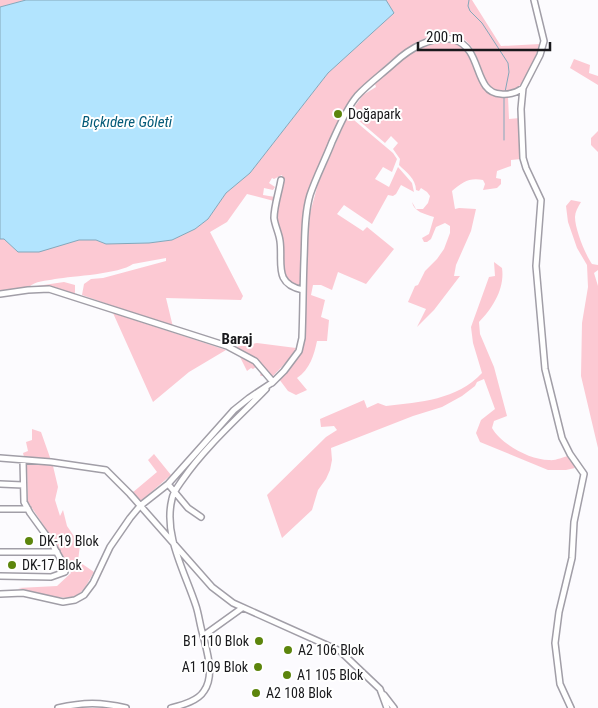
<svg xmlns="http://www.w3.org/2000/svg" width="598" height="708" font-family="'Roboto Condensed',sans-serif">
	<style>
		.green { fill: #fcc9d3 }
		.water { fill: #b2e4fe; stroke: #84a7ba }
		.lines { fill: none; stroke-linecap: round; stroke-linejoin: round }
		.stream { stroke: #84a7ba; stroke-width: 1 }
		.minor-casing { stroke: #a19ea7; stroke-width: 8 }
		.minor { stroke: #fff; stroke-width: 5 }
		.poi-dot { fill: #5c850c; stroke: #fff; stroke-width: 2 }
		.labels { text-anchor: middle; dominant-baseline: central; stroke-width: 4; stroke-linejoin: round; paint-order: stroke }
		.poi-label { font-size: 14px; fill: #19191c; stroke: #fff; text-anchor: start }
		.water-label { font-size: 15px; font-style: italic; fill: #035a78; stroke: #fff }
		.neighbourhood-label { font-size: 15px; font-weight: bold; fill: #19191c; stroke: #fff }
	</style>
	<rect width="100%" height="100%" fill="#fcfbfe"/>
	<path class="green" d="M0 0H26L0 7Z
		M386 0H472L501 46 540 44C533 61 526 93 503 92 475 90 486 38 450 34 416 31 381 70 358 91L351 98 334 129 308 191 302 224 300 287 291 284 284 275 281 235 277 216V210L283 180 282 175 274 179 272 178 269 183 275 187 273 190 264 188 263 195 275 197 274 201 247 194 227 222 210 232 243 296 241 300 166 298 173 327 82 295 84 284 91 279 103 278 166 261V258L133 264C119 274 74 276 55 279 46 281 35 281 29 287L0 291V239H4L18 252 51 248 79 240H96L106 244 149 243 172 240 195 229 208 219 226 193 250 173 328 73 394 13Z
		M447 41C483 47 468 84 492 95 497 97 503 97 508 97L509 119 520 118 521 159 511 160V166L497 171 496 178 501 179V184L497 188 483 190 485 184 483 180C470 177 462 182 452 191L455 209 459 208 476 209 471 231 456 265 454 276H460L434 310 417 327 426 309 408 302 415 286 418 285 425 271 437 259 444 249 450 233V226L445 223 436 227 431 239 427 242H424L422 238 429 234 434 217C425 214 414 212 412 202L416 209H423L428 203 430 196 427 192 421 188 419 191 416 190C416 179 406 172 399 165L400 159 393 149 398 143 391 136 385 143 350 113 363 95 376 87 375 84C395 65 417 44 447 41Z
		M574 59 590 65 589 73 598 76V85L570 68Z
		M348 115 393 153 397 159 392 172 383 167 375 179 389 187 398 167 412 183 414 192 401 185 396 194 393 196 388 195 372 224 344 205 337 214 363 231 367 227 394 249 366 284 338 272 332 290 321 285H313L311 295 325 300 321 317 329 320 327 341H317C314 355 310 369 297 378L307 390 296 395 288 391 279 379 297 359 304 341 307 247 310 213 318 184Z
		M598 131V152L591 145V138Z
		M571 200 581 202C578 207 575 212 575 217 575 229 585 254 592 264L598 265V270L594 273 598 286V448L581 376 582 323 588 287 587 265 577 248 568 222 566 206Z
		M494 262 502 268C505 288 493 308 479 322L480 334 494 367 507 416 494 421 492 428C501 444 530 460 549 460 555 461 563 457 568 456L575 468 566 470H548L480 442 476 433 481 420 495 409 484 379 477 382 475 386 462 396 442 407 413 416 331 448 332 460 330 470 326 479 318 490 312 510 282 538 267 495 326 437 337 430 334 426 321 427 320 419 364 400 367 408 378 403 386 406C420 402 457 400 482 373L473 343 471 327 489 277 495 276Z
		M64 282 75 285V294L54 287 37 286Z
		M113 313 226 350 189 372 153 402Z
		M257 343 296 348 293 355 272 377C260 362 252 356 235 347Z
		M239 355 257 366 264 376H261L260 375 261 373 256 367 253 369 251 368 247 371Z
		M32 429 41 432 53 466 58 487 55 500 60 516 63 510 67 526 80 545 78 561 94 572C89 580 85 590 77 595 65 603 32 591 18 588L57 586 71 573 56 544 28 502 27 468 23 453 28 451 26 442 32 440Z
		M154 454 171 475 135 506 132 493 157 472 148 460Z"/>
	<path class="water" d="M26 0H386L394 13 328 73 250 173 226 193 208 219 195 229 172 240 149 243 106 244 96 240H79L39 252H18L4 239H0V7Z"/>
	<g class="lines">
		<path class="stream" d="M469 0 468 6 470 11 482 23 508 63 509 72 505 92
			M504 140V96"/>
		<defs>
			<path id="minor" d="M523 88 521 109 523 158 526 168 541 200 536 266 545 369 562 438 570 454 584 474 574 522 572 558 559 612 555 643 560 684 571 708
				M281 180C279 192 274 206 274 218 275 226 279 233 280 241 283 263 273 284 303 290
				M0 294 28 290 49 289 227 346 255 361 273 382 272 383
				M0 458 51 462 106 470 130 494 212 587 233 603 340 651 380 689 387 708
				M0 484 23 485
				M168 484 188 508 201 517
				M0 509H28
				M0 552H57
				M0 576 51 577 65 572V567L51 542 30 513 24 502 23 460
				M0 594 23 593 63 602 75 600 84 595 93 583 110 547 130 518 140 506 168 484 234 410 249 398 273 382 284 371 299 351 302 338C303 312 303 285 304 259 305 238 304 215 310 195 316 177 325 160 332 142 339 127 346 109 357 96 368 84 382 74 394 63 409 49 433 34 455 40 483 49 473 93 501 94 510 95 516 93 523 88L540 55 544 41 534 0
				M203 636 242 608
				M384 695 394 708
				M58 708C84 702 101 702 126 708
				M171 708C182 705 198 701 204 691 215 675 207 652 203 635 200 626 199 615 196 606 185 572 163 535 172 499 173 492 179 485 183 479 206 446 238 418 266 389"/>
		</defs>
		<use href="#minor" class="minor-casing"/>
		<use href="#minor" class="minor"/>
	</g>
	<g class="poi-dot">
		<circle cx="338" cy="114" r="5"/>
		<circle cx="29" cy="541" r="5"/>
		<circle cx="12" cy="565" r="5"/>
		<circle cx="259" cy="641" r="5"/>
		<circle cx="288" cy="650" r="5"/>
		<circle cx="258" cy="667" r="5"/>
		<circle cx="287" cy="675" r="5"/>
		<circle cx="256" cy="693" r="5"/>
	</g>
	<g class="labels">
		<g class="poi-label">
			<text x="348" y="114">Doğapark</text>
			<text x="39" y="541">DK-19 Blok</text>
			<text x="22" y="565">DK-17 Blok</text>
			<text x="249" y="641" text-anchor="end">B1 110 Blok</text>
			<text x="298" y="650">A2 106 Blok</text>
			<text x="248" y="667" text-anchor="end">A1 109 Blok</text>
			<text x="297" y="675">A1 105 Blok</text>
			<text x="266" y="693">A2 108 Blok</text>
		</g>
		<g class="water-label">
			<text x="127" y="122">Bıçkıdere Göleti</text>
		</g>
		<g class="neighbourhood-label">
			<text x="237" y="339">Baraj</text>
		</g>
	</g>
	<path d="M418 42v8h132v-8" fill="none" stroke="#19191c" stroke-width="2.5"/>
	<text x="426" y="42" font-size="15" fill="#19191c" stroke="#ffffff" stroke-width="4" paint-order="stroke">200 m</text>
</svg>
